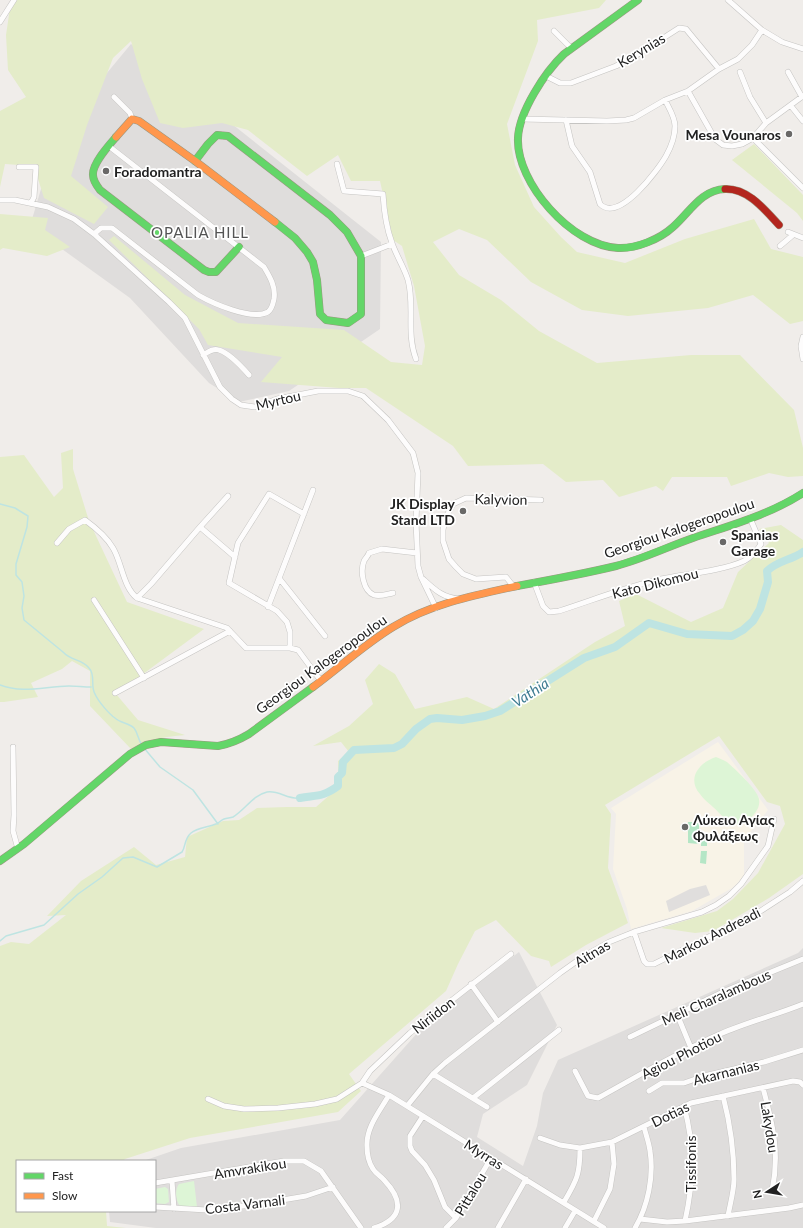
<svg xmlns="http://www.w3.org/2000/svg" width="803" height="1228" font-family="Lato,sans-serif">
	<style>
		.residential { fill: #dfdddc }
		.education { fill: #f8f3e7 }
		.grass { fill: #e4ecc9 }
		.park { fill: #ddf5d6 }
		.pitch { fill: #b5e6c6 }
		.parking { fill: #e0dedd }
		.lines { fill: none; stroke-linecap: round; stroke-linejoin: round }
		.stream { stroke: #bee4e2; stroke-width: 1.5 }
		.river { stroke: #bee4e2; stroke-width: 8 }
		.street-casing { stroke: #c5c4c2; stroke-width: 6 }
		.fast-casing { stroke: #9b9781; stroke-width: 8 }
		.slow-casing { stroke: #9b9781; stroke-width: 8 }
		.jam-casing { stroke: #9b9781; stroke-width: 8 }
		.street { stroke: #fdfcfc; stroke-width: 5 }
		.fast { stroke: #63d668; stroke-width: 7 }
		.slow { stroke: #ff974d; stroke-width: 7 }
		.jam { stroke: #b3261e; stroke-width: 7 }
		.poi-dot { fill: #696867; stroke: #fff; stroke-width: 1.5 }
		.labels { text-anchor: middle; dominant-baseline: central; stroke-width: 3.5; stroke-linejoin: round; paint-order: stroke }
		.street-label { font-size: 14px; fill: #212121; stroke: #fff }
		.poi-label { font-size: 14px; font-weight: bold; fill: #212121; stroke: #fff; text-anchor: start }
		.neighbourhood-label { font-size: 15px; letter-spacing: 1px; fill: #545454; stroke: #fff }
		.water-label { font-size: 15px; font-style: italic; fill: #3f7d93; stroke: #fff }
	</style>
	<rect width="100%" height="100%" fill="#f0edea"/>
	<path class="residential" d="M131 44 381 242 380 329 289 391 239 402 209 383 130 298 30 226 58 132Z
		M803 948V1228H156L110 1222 109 1211H155V1161H143L181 1148 340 1120 427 1022 519 952 557 1025 527 1085 483 1114 477 1137 523 1166 537 1126 543 1093 558 1060 798 953Z"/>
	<path class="education" d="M718 742 768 810 744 840V877L732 888 692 911 631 929 627 909 613 869 616 814 611 808Z"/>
	<path class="grass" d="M17 0H606L599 8 537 20 538 41 507 124 515 165 534 207 561 237 577 252 625 263 685 239 754 219 771 249 803 257V321L790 324 753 295 708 308 628 316 582 310 531 282 487 240 459 229 433 242 459 275 501 300 539 331 597 363 691 355H740L794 410 803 448V476L788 477 769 473 731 486 727 477H672L663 491 656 486 619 497 603 480 566 482 543 464 468 466 453 446 366 388H339L261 382 282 357 208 345 199 329 109 240 114 236 185 295 238 323 344 330 391 362 422 365 425 346 414 286 402 246 393 240 380 181H351L338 155 307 176 248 130 222 123 183 128 160 123 142 79 131 41 113 58 87 125 71 176 108 207 94 224 44 198 34 166 5 164 0 187V111L26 97 8 70 6 35 10 8Z
		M754 144 803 195V221L797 213 732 160Z
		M0 214 48 218 45 230 70 247 47 256 3 248 0 250Z
		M73 449V469L89 521 127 602 204 629 116 694 138 720 185 735C162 737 152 739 131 749L90 706V671L72 661 62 669 31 683 38 697 4 702H0V457L24 455 54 497 63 488 61 453Z
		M781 525 803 540V874L769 898 713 931 695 933 661 928 717 911 733 899 758 873 785 824 780 806 767 802 719 736 605 805 611 814 608 868 628 923 586 945 551 967 549 961 531 956 496 920 475 931 458 964 446 991 349 1074 361 1091 338 1112 190 1138 125 1159 123 1161H17V1211H106L107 1226 126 1228H0V946L11 942 29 944 66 915 47 916 81 881 134 847 156 865 185 857 187 837 223 821 239 820 257 808 287 807H316L339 787 338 761 349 752 341 742 313 746 349 726 373 704 365 680 379 664 395 674 415 709 467 697 494 709 595 642 625 626 619 601 636 594 691 622 723 608 738 572 769 543 759 529Z"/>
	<path class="park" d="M716 757C720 759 724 760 727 762 735 769 757 789 759 799 760 805 758 809 755 813 751 818 747 823 740 824 729 826 721 814 713 807 709 803 703 799 700 794 686 778 700 762 716 757Z
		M194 1181 197 1207 180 1206C175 1200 175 1189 179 1184Z
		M165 1187 168 1189 169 1202 165 1204 155 1203V1189Z"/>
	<path class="pitch" d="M688 822H699V844L688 843Z
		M701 834H707V846H701Z
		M701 851H707L706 864 700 863Z"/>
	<path class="parking" d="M706 885 710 895 669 912 666 901 690 889Z"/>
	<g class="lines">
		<path class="stream" d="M0 504 15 508 28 516 27 527 16 564V575L22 582 24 596 22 608 24 620 63 652C71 661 82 659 89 668 96 675 90 686 95 694 98 701 109 714 115 718 120 723 129 723 134 728 138 733 138 740 142 745
			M0 685C23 694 46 686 69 686 76 686 84 687 91 687
			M144 748 160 767 193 790 218 824
			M0 941 6 936 44 925 78 894 102 877 123 858 133 857 157 867 182 852C186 846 184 839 191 833 197 828 209 827 216 824 219 823 221 820 224 819 227 818 230 818 233 817 245 810 253 795 267 792 279 790 288 800 300 798"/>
		<path class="river" d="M300 798C317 795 323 797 338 786V777L342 773 343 762 354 750 394 748 402 744 416 729 430 719 437 718 462 720 485 716 500 711 584 658 615 647 649 623 687 634 732 636 743 630 753 621 760 609 768 582 767 571C777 561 791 560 803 552"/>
		<defs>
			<path id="street" d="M728 0 762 30 782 42 803 49
				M0 22 14 0
				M554 31 571 48
				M740 72 750 97 766 123
				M788 72 802 97
				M546 76 560 83H571L616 66 640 53 679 28 686 29 719 69
				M688 91 715 139 723 145 732 146 742 144 753 138 766 123 803 96
				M114 97 130 113 132 119
				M791 106 803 121
				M522 119 607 121 626 120 634 118 665 100 688 91 719 69 738 59 752 45 762 30
				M566 120 572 146 590 172 600 204C619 223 658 170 666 156 671 147 675 135 675 126 675 117 669 108 665 100
				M753 138 803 188
				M337 164 344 191 383 194C384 211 386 227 392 243 396 255 404 267 408 280 415 306 406 333 416 359
				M19 167H36L34 197 31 203
				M0 200H15L48 207 74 219 94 234 169 302 185 318 220 387 232 399 241 405 255 407 277 399 318 391H348L363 396 388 420 413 453 418 473 416 522 418 566 421 577 436 608
				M788 232 803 238
				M94 234 101 228H112L198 295C212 303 252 321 268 312 272 309 273 304 274 299 276 287 270 277 264 267L110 147
				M780 246 793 235
				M361 256 392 244
				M803 337 801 346 803 359
				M203 355C208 352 213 348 219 350 229 353 242 367 249 375
				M228 496 200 527 235 557
				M57 543 69 529 85 520C96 528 106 536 113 548 122 563 123 587 137 598L227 628 246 648H290L298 650 321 681
				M279 578 325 636
				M423 579C435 590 443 598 460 599
				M534 582 543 606 549 612 559 611C593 600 626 587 661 579 685 574 722 571 744 561 752 557 756 552 761 544L750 518
				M514 587 506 577 476 579 463 574 456 567 449 559 443 541V530L445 519 453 504 466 498 541 500
				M393 593C387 594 380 597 374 595 363 591 360 571 364 561 365 559 368 556 369 553L382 549 417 553
				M137 598 151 584 200 527
				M94 600 144 678
				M268 607 313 490
				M290 648V632L287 622 277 611 229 583 238 543 269 494 304 514
				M115 693 230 631
				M13 747 14 815 13 831 18 849
				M634 932 644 961 647 964H654L759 912 790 892 803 881
				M471 984 498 1022
				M677 1014 691 1048
				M630 1037 725 991 803 959
				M575 1071 588 1096 598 1098C638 1076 678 1052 720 1034 747 1022 776 1015 803 1004
				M433 1074 487 1107
				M362 1083 389 1095 423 1116 604 1228
				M763 1088C773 1125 780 1153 772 1191
				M649 1091 662 1083H684L704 1076 764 1062 803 1050
				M723 1096C730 1123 734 1151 734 1179 734 1191 730 1204 728 1216
				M473 1098 559 1030
				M208 1099 224 1106 244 1109 278 1108 315 1104 337 1099 362 1083 370 1071 410 1033 511 954
				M407 1106 433 1074 445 1063 560 973 584 956 609 942 634 932 702 912 716 905 729 896 741 884 768 846 774 819
				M684 1106C695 1147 694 1180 685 1221
				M423 1116 410 1136V1146L412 1151 425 1165 434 1180 445 1207 456 1218
				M540 1138 560 1145 580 1148 612 1142 691 1103 793 1081 800 1082 803 1085
				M172 1181 174 1209
				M155 1183 284 1161H304L321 1171 361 1228
				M564 1202C577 1180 580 1174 580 1148
				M155 1207 207 1210 252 1205 306 1196 333 1187
				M640 1219 667 1222 685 1221 789 1208 803 1205
				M594 1221 610 1189 614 1164 612 1142
				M374 1228C403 1219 404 1201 384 1180 381 1176 376 1174 373 1169 369 1163 367 1153 367 1146 366 1127 380 1111 389 1095
				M446 1228 456 1218 491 1158
				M498 1228 526 1179
				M565 1228 575 1211
				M635 1228C648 1206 654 1176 650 1151 649 1143 646 1135 644 1127"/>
			<path id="fast" d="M638 0 564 54C545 72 519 112 518 138 516 183 572 246 618 248 636 249 660 239 673 227 690 212 701 190 725 189
				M116 137C109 145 92 164 93 175 93 181 97 186 100 190L204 270 209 272H216L239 247
				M195 161 208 144 217 135 228 136 330 215 347 232 361 256V314L348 323 326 320 320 314 317 280 313 262 307 252 295 238 275 222
				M517 586C550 580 583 574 616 566 643 559 667 547 693 538 731 525 769 515 803 493
				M0 861 24 844 130 754 146 745 161 742 218 746C229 744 239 740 249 734L313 687"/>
			<path id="slow" d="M116 137 132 119 139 121 195 161 275 222
				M313 687C340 667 365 644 393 627 430 604 475 595 517 586"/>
			<path id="jam" d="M725 189C748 188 765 210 779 225"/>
		</defs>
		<use href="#street" class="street-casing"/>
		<use href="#fast" class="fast-casing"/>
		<use href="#slow" class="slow-casing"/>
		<use href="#jam" class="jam-casing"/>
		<use href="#street" class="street"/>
		<use href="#fast" class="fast"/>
		<use href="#slow" class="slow"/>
		<use href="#jam" class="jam"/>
	</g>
	<g class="poi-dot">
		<circle cx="789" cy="134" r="4"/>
		<circle cx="106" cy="171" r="4"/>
		<circle cx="463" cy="511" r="4"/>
		<circle cx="723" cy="542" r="4"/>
		<circle cx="685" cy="827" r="4"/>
	</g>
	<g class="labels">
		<g class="street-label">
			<text transform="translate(641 50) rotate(-31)">Kerynias</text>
			<text transform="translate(278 400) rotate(-13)">Myrtou</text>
			<text transform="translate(501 499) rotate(1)">Kalyvion</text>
			<text transform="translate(679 528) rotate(-19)">Georgiou Kalogeropoulou</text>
			<text transform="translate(655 583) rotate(-14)">Kato Dikomou</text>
			<text transform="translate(321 664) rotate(-36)">Georgiou Kalogeropoulou</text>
			<text transform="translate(712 935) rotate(-27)">Markou Andreadi</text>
			<text transform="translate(592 953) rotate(-31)">Aitnas</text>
			<text transform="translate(716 997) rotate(-24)">Meli Charalambous</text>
			<text transform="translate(433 1015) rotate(-38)">Niriidon</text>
			<text transform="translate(681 1055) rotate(-27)">Agiou Photiou</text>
			<text transform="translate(726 1072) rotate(-14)">Akarnanias</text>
			<text transform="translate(670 1114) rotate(-26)">Dotias</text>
			<text transform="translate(770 1127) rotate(81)">Lakydou</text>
			<text transform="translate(484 1154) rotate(32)">Myrras</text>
			<text transform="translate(690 1164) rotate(-90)">Tissifonis</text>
			<text transform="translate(250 1168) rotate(-9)">Amvrakikou</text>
			<text transform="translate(470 1194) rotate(-59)">Pittalou</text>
			<text transform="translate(245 1204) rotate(-7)">Costa Varnali</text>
		</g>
		<g class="poi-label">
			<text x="781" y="134" text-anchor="end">Mesa Vounaros</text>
			<text x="114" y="171">Foradomantra</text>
			<text x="455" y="503" text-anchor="end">JK Display<tspan x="455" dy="16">Stand LTD</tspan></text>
			<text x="731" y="534">Spanias<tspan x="731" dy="16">Garage</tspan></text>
			<text x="693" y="819">Λύκειο Αγίας<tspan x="693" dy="16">Φυλάξεως</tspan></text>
		</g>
		<g class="neighbourhood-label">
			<text x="200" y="232">OPALIA HILL</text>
		</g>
		<g class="water-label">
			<text transform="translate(530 692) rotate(-33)">Vathia</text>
		</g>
	</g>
	<rect x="16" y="1160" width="140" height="52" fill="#ffffff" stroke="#a6a6a6"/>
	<rect x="24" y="1173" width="20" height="6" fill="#63d668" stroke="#a6a6a6"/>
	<text x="52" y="1180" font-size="12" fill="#212121">Fast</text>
	<rect x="24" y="1193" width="20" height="6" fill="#ff974d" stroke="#a6a6a6"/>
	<text x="52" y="1200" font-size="12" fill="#212121">Slow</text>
	<g transform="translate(767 1192) rotate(258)" stroke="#ffffff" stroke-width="3" paint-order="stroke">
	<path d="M0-3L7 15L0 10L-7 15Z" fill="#212121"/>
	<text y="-6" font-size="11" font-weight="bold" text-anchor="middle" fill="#212121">N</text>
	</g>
</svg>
